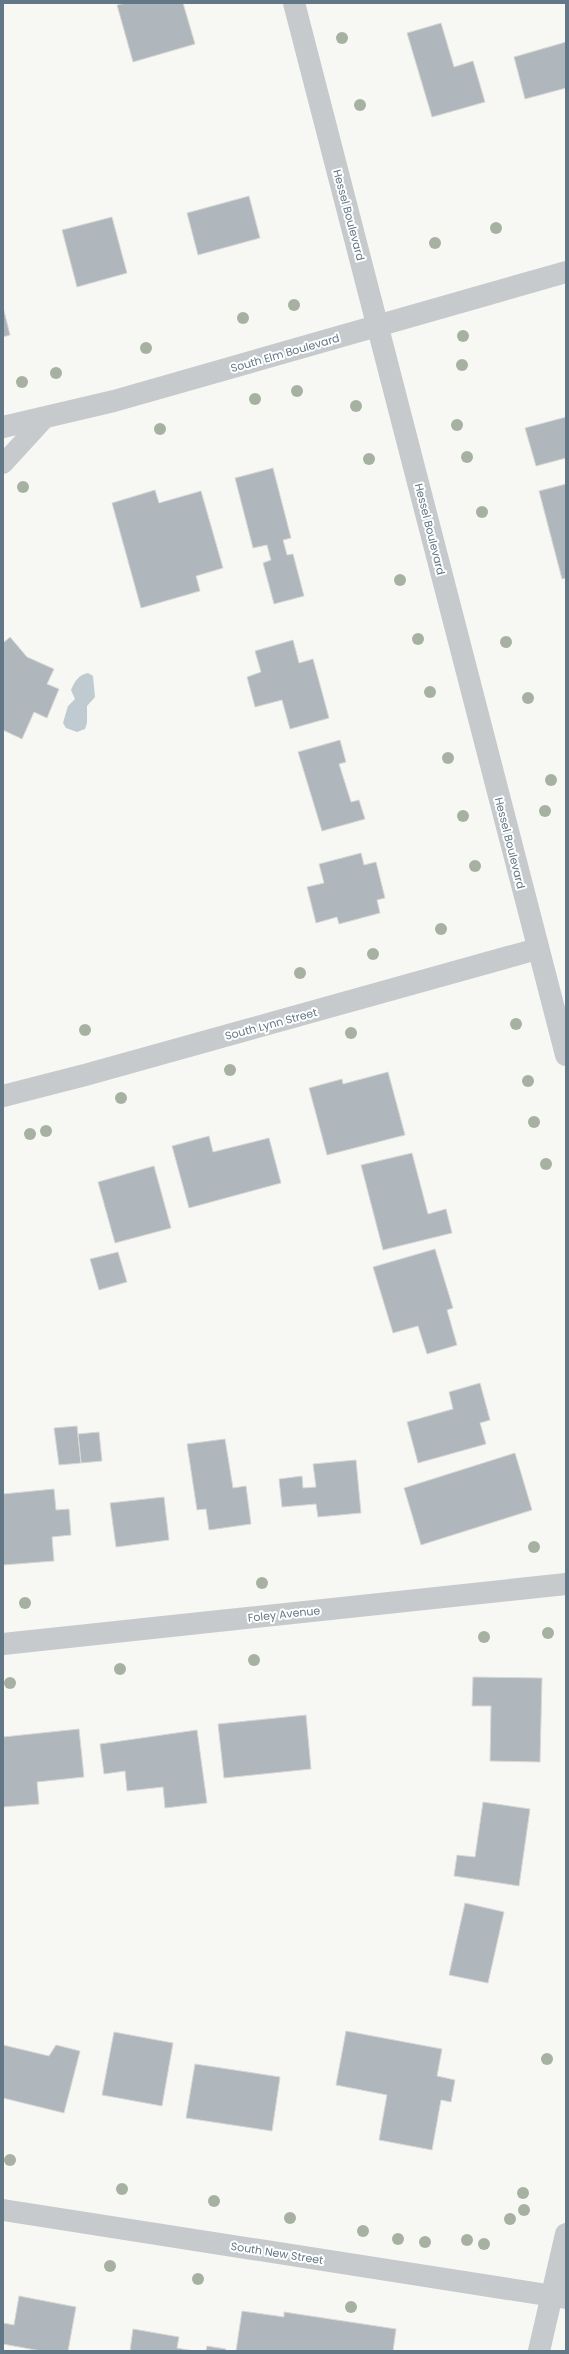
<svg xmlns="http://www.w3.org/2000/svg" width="569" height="2354" font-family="Poppins,sans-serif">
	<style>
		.water { fill: #bfcbd0 }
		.building { fill: #afb7bd; stroke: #d8d8d6 }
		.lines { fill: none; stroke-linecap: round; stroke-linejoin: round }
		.service { stroke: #c6cacd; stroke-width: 20 }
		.minor { stroke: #c6cacd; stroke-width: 22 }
		.tertiary { stroke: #c6cacd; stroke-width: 22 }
		.tree { fill: #a7b1a2 }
		.labels { text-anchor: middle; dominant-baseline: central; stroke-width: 4; stroke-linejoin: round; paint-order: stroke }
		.street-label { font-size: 11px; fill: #637887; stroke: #fff }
	</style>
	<rect width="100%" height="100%" fill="#f7f7f3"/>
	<path class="water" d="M88 673 93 676 95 697 87 706V723L85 729 77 732 66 728 63 723 68 706 75 699 71 690C75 681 78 675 88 673Z"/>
	<path class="building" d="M126 3H183L195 44 133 62 117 5Z
		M441 23 454 67 473 61 485 102 432 117 407 33Z
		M566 42V88L525 99 514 57Z
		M249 196 260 238 198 255 187 213Z
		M112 217 127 273 77 287 62 230Z
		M3 307 10 335 3 337Z
		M566 417V458L536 466 525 428Z
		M273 468 291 538 283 540 287 555 293 554 304 596 274 604 263 563 271 560 267 545 253 548 235 478Z
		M566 484V578L562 579 539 491Z
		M155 490 159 503 201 491 223 568 196 576 200 591 141 608 112 503Z
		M10 637 27 657 54 669 47 684 59 689 47 718 34 712 22 739 3 730V643Z
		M293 640 299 663 313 659 329 718 290 729 282 700 255 707 247 677 261 672 255 651Z
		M340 740 346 762 339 764 351 802 359 800 365 819 322 831 298 752Z
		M361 853 364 865 376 862 385 898 377 900 380 913 339 924 337 917 316 923 307 887 324 883 319 864Z
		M388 1072 405 1135 327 1155 309 1088 342 1079 343 1084Z
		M209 1136 213 1152 269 1138 281 1183 189 1208 172 1146Z
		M412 1153 428 1214 446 1209 452 1233 383 1250 361 1165Z
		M154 1166 171 1228 115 1243 98 1182Z
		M435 1249 453 1308 447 1310 457 1345 427 1354 418 1326 393 1333 373 1267Z
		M118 1252 127 1282 99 1290 90 1259Z
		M480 1383 490 1420 480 1423 486 1444 418 1463 407 1422 453 1409 449 1392Z
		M77 1426 81 1463 59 1465 54 1428Z
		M99 1432 102 1461 81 1463 78 1434Z
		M225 1439 233 1488 246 1486 251 1524 209 1530 206 1509 197 1510 187 1444Z
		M515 1453 532 1510 421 1545 404 1488Z
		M356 1460 361 1513 318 1517 316 1504 282 1507 279 1479 302 1476 303 1488 316 1487 313 1464Z
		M54 1489 56 1510 69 1509 71 1535 52 1537 54 1561 3 1565V1494Z
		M164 1497 169 1540 116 1547 110 1503Z
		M473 1677 542 1678 540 1762 490 1761 491 1706H472Z
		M306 1715 311 1769 224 1778 218 1724Z
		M79 1729 84 1777 37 1782 39 1804 3 1807V1737Z
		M197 1730 207 1803 165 1808 163 1787 127 1791 125 1771 104 1774 100 1744Z
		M483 1802 530 1809 519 1886 454 1876 457 1855 475 1857Z
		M465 1903 504 1912 488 1983 449 1975Z
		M346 2031 442 2049 437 2076 455 2080 451 2102 441 2100 432 2150 379 2140 387 2095 336 2085Z
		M114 2032 173 2043 162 2106 102 2095Z
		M3 2045 49 2056 56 2045 80 2051 64 2113 3 2098Z
		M195 2064 280 2077 272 2131 186 2118Z
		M19 2296 76 2307 68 2351H41L3 2344V2323L14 2325Z
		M242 2311 284 2317V2312L396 2329 393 2351H236Z
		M133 2329 179 2337 177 2348 194 2351H130Z
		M207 2346 226 2349 225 2351H206Z"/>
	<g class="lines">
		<path class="service" d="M3 464 47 416"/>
		<path class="minor" d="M3 427 114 401 566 272
			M3 1096 85 1075 537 949
			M3 1644 566 1584
			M3 2210 566 2298"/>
		<path class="tertiary" d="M294 3 566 1055
			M539 2351 566 2234"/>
	</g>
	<g class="tree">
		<circle cx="342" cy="38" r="6"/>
		<circle cx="360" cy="105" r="6"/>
		<circle cx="496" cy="228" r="6"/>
		<circle cx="435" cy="243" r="6"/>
		<circle cx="294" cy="305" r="6"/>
		<circle cx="243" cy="318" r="6"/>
		<circle cx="463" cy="336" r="6"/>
		<circle cx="146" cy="348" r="6"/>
		<circle cx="462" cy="365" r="6"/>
		<circle cx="56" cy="373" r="6"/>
		<circle cx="22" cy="382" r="6"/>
		<circle cx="297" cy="391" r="6"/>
		<circle cx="255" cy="399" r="6"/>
		<circle cx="356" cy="406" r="6"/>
		<circle cx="457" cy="425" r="6"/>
		<circle cx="160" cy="429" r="6"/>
		<circle cx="467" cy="457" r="6"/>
		<circle cx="369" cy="459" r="6"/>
		<circle cx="23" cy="487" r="6"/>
		<circle cx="482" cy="512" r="6"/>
		<circle cx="400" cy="580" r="6"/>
		<circle cx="418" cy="639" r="6"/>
		<circle cx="506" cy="642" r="6"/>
		<circle cx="430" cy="692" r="6"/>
		<circle cx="528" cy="698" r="6"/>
		<circle cx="448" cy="758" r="6"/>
		<circle cx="551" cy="780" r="6"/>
		<circle cx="545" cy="811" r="6"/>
		<circle cx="463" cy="816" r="6"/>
		<circle cx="475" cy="866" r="6"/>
		<circle cx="441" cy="929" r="6"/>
		<circle cx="373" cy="954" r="6"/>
		<circle cx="300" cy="973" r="6"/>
		<circle cx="516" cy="1024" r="6"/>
		<circle cx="85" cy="1030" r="6"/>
		<circle cx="351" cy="1033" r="6"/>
		<circle cx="230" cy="1070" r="6"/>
		<circle cx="528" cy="1081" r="6"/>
		<circle cx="121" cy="1098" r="6"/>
		<circle cx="534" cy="1122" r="6"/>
		<circle cx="46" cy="1131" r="6"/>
		<circle cx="30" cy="1134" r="6"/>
		<circle cx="546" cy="1164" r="6"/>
		<circle cx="534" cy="1547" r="6"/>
		<circle cx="262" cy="1583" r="6"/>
		<circle cx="25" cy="1603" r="6"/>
		<circle cx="548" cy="1633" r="6"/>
		<circle cx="484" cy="1637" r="6"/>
		<circle cx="254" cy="1660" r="6"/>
		<circle cx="120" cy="1669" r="6"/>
		<circle cx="10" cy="1683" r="6"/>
		<circle cx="547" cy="2059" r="6"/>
		<circle cx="10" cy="2160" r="6"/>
		<circle cx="122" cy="2189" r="6"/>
		<circle cx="523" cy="2193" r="6"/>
		<circle cx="214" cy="2201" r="6"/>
		<circle cx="524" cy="2210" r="6"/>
		<circle cx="290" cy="2218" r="6"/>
		<circle cx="510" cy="2219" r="6"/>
		<circle cx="363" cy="2231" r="6"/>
		<circle cx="398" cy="2239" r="6"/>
		<circle cx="467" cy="2240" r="6"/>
		<circle cx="425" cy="2242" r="6"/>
		<circle cx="484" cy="2244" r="6"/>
		<circle cx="110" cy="2266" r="6"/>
		<circle cx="198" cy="2279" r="6"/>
		<circle cx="351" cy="2307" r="6"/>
	</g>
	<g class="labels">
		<g class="street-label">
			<text transform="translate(349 215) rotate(75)">Hessel Boulevard</text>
			<text transform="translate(285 353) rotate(-16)">South Elm Boulevard</text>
			<text transform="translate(430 529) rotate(76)">Hessel Boulevard</text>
			<text transform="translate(510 843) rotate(76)">Hessel Boulevard</text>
			<text transform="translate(271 1024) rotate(-15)">South Lynn Street</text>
			<text transform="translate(284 1614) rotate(-6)">Foley Avenue</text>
			<text transform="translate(277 2253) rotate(9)">South New Street</text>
		</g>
	</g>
	<rect width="569" height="2354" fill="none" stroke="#637887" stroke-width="8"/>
</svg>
